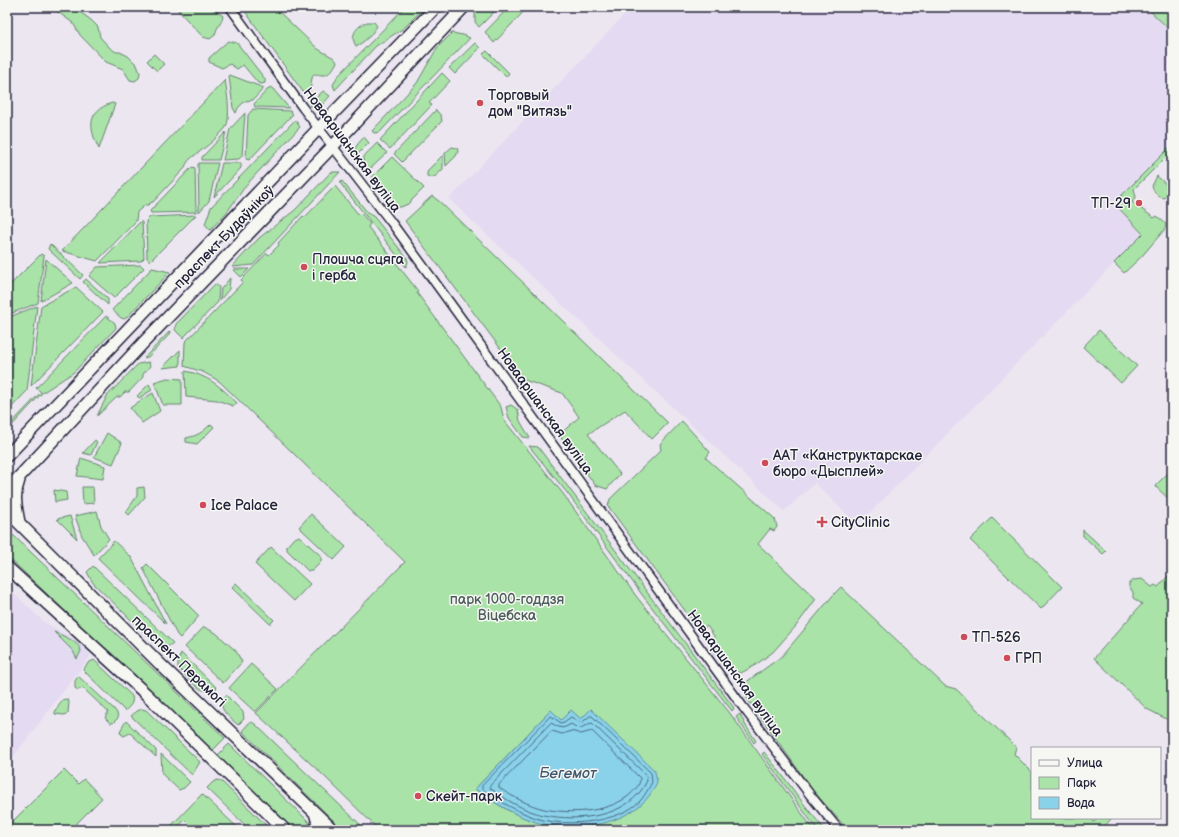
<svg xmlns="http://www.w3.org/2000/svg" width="1179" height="837" font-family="'Balsamiq Sans',sans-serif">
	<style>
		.built { fill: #e4daf1 }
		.green { fill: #a9e3a7; stroke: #668271; fill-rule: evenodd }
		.water { fill: #89d2ea; stroke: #608ca4 }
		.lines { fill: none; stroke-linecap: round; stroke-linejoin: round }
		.shore { stroke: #4b6881; stroke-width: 1 }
		.minor-casing { stroke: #22223b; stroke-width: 11 }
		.major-casing { stroke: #22223b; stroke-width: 14 }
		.minor { stroke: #f6f6f2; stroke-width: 8 }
		.major { stroke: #f6f6f2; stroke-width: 11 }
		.poi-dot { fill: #d1495b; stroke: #f6f6f2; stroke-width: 1.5 }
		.labels { text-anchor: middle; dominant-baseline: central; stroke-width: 3; stroke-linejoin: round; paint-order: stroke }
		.poi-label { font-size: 14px; fill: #22223b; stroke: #f6f6f2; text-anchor: start }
		.street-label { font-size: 14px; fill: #22223b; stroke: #f6f6f2 }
		.park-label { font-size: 14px; fill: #4a5c5b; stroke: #f6f6f2 }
		.water-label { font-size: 15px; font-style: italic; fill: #415770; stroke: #f6f6f2 }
	</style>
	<rect width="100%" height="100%" fill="#ece6f1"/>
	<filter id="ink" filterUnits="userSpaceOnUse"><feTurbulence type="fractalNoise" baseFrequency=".025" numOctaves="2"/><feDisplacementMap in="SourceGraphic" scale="8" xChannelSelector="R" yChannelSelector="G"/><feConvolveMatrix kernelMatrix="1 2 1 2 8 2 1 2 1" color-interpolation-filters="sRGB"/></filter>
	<g filter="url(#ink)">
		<path class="built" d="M632 7H1146L1172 32V145L1114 203 1143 234 858 525 815 483 784 511 449 199Z
			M7 587 44 622 81 643 91 655 7 765Z"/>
		<path class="green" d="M52 7H73L91 20 98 27 100 37 109 47 116 52H120L128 56 137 65 140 73 139 78 135 81 130 80 123 69 106 62 80 35 73 23 55 10Z
			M175 7C191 7 211 4 223 16 222 24 216 27 215 35L210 39 203 37Z
			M242 7H274L318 49 334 58 337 62C334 67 330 76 322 75 318 75 317 73 313 75 310 82 312 88 309 94L303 92Z
			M405 7H425L404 28 376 46 335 90 333 85 337 77Z
			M478 7H499L479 27 475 22V10Z
			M509 7H528L494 43 485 32Z
			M1146 7H1172V32Z
			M367 22H374L377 26 370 36 358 46H356C349 35 357 26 367 22Z
			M452 33 463 35 470 38 380 132 374 133 372 131 417 83 437 48Z
			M228 41 237 43 265 79V83L262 84 258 83 243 65 237 69 230 64 222 68 209 62V58Z
			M475 43 480 48 455 74 449 68Z
			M487 51 509 73 506 77 483 54Z
			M154 54 164 64 157 71 147 61Z
			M442 73 450 81 429 103 432 105 390 149 380 140Z
			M230 75 264 88 253 100 245 101 238 108 236 113 233 108 229 76Z
			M225 80C227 90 231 118 226 127 223 132 209 145 203 149 197 155 187 158 185 168L153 202 150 203 148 205H145L137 212 136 221 97 261 62 251Z
			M270 87 273 89 289 108 255 107 254 104Z
			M323 91 330 96 322 105 313 107 309 105Z
			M112 103 115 104 99 149C89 129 86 111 112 103Z
			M253 109 290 111 293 114 249 160 246 159 248 115Z
			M436 110 441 116 442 121 402 162 394 154Z
			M245 113 242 156 239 159 223 160 230 129Z
			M295 120 300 127 247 184 227 212 210 230 205 224 211 207Z
			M226 132 219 160H202V157Z
			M364 137 369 143 355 157C352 148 359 143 364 137Z
			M377 143 387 153 368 171C357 157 367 154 377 143Z
			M1172 145V151L1134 189 1136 197 1132 202 1154 218 1157 216 1166 224 1165 229 1142 256 1124 273 1114 263 1143 234 1114 203Z
			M452 147 457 148 458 151 456 156 446 166 445 153Z
			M443 155V169C438 174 434 180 427 176V173L428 170Z
			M392 157 424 188 408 204 401 207H396L389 201 372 177Z
			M199 163H218L209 201 199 212 198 164Z
			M222 163H241V168L214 197Z
			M192 167 195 168 196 212 151 213 150 211Z
			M331 172H340L253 265 232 267 259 238 295 210Z
			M1157 176 1172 190 1164 198C1158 198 1154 192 1152 186Z
			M342 181 368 213 374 217 407 258 408 262 406 267 340 183Z
			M335 186 359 215 361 213 370 224 368 227 418 291 417 293 501 407 504 420 564 495 636 596 729 712 808 822 817 830H379L323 775 256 713 405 562 219 381 203 372 184 366 185 342 243 282 241 280 267 253 269 255 279 245 278 243 303 216 305 217ZM551 710 561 720H581L591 710 585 826C535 827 515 817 475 789Z
			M432 196 440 202 668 423 652 439 625 410 588 434 620 474 607 489 595 485 559 435 579 417 562 393 524 380 405 221Z
			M196 215 150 261 147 258 146 221 150 217Z
			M140 222H142L144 258 141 261 100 263Z
			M50 244 83 275 80 279 48 249Z
			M41 254 44 256 38 303 7 315V288Z
			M46 259 73 283 41 301Z
			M141 265 144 268 114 298 89 276 97 267Z
			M152 268 170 272 125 319 121 318 112 310Z
			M233 269H249L241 277Z
			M230 278 229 289 220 300 221 289Z
			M86 279 108 299V305L83 282Z
			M215 284 219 287 218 302 183 338 175 330 176 324Z
			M76 287 103 312 31 386 41 306Z
			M37 306 27 391 7 412V318Z
			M106 316 115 323 116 328 74 372 42 393 7 431V428L41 392 36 388Z
			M1099 330 1137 366 1121 383 1083 347Z
			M170 331 169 335 148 357 144 358Z
			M180 350V366L162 368Z
			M149 362 150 366 143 374V377L129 392H125L120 397H117L97 416 107 396 138 364Z
			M185 371C208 375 221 387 237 403L233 406 217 400 186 397Z
			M167 378 182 379V405H163L154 382Z
			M149 384 152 390 139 398 137 396Z
			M153 393 160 411 142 423 130 408 141 400Z
			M511 405 514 407 518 410 520 421 530 438 523 437 509 418 506 407Z
			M682 421 710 452 706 458 775 519 777 527 774 531 770 529 758 544 816 599 796 626 773 652 754 666 741 673 733 671 725 667 715 653 714 636 707 626 701 629 697 627 608 506 610 499 661 450 660 444Z
			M211 424 214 427 197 444 186 442V438C197 436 203 432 211 424Z
			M107 433 122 443 113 464 94 457Z
			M95 440 97 442 91 455 83 453Z
			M529 446 538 447 734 708 732 711 643 596 568 494Z
			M81 458 105 466 103 479 77 476Z
			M1172 469V502L1155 486Z
			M82 487H93L94 503 83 504Z
			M144 487 145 497 129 515 126 512 137 496V488Z
			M54 490 66 492 67 500 55 502Z
			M97 511 101 526 109 539 94 555 82 536 75 516Z
			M311 514 346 547 334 560 299 527Z
			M70 516 77 539 57 519Z
			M992 518 1062 587 1041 609 970 540Z
			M1083 530 1106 551 1103 554 1083 536Z
			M13 535 225 738 212 751 7 556V542Z
			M299 536 321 556V562L312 571H308L287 550V546L293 539Z
			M114 541 131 557 166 624 98 558Z
			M271 547 310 584 294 601 255 564Z
			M147 564 199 616 180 638 177 635 143 568Z
			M93 566 173 643C169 647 163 648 157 645L93 583 87 572Z
			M1169 575 1172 578V722L1147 709 1094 658 1142 604 1133 598V592L1129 587V583L1134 580 1142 579 1152 587 1155 585 1158 587Z
			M236 583 274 620 270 624 232 587Z
			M841 587 945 686 956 689 1016 747 1014 754 1032 772V818H1090L1094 822 1098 818H1112L1101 830H848L814 792 777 740 746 697 745 683 782 656 835 593Z
			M204 627 216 633 236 651 242 662 223 683 185 647Z
			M54 632C63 636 79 641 81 651L77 659 73 651Z
			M181 653 217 688C202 699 189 678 178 668V661Z
			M94 660 132 696C134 703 130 706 125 711L83 670 88 663Z
			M251 664 278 689 255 712 229 688Z
			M78 676 114 709 117 713 118 718 113 723H110L105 718 108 712 83 688 78 690 75 688V681Z
			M226 695 243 712 244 719 238 725C229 717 215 708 226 695Z
			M65 699 68 700 69 702 68 713 64 715 55 714V712L62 700Z
			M142 709 146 710 200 762 192 775 131 716 137 711Z
			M740 714 746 726 756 741 754 743 736 717Z
			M126 721 156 750V757L130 733 124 736 121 734 120 731Z
			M252 722 255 724 366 830H343L242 731 249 723Z
			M229 744 309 822V830H292L216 757Z
			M764 752C785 777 803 805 825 830H819L810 820 762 754Z
			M161 754 190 782 184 788 179 790 162 774Z
			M64 770 78 784 84 779 102 798 70 830H12L8 826Z
			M217 780 221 781 271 830H250L207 788 213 782Z
			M202 794 240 830H195L185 820 174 830H167Z"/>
		<path class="water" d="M591 709 655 771C655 774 657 779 657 783 656 787 651 792 649 796 626 826 574 832 539 823 515 816 495 803 475 789L551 710 561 720 571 710 581 719Z"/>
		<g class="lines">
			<path class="shore" d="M551 716 561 723 564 722 571 717 581 723 590 716H592L651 773 652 782C649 788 645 795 641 800 620 823 567 827 539 819 518 812 500 802 482 789V786Z
				M551 723C561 728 561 730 571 724 583 732 582 725 592 723L646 775 647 781C629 818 579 822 543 815 523 810 506 800 490 788V786Z
				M552 731 562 734 571 731 581 734 592 731 640 778C641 785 632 793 627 797 605 813 570 814 544 809 528 805 513 797 499 788V785Z"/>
			<defs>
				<path id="minor" d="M230 7 303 108 391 222 450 303 743 707 811 796 839 830
					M449 7 457 15"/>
				<path id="major" d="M7 456 319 128 436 7
					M7 490 144 342 333 146 464 7
					M7 511 162 666 333 830
					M19 522C16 506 13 496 19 480
					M7 567 146 694 285 830
					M315 813 318 823 315 830"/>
			</defs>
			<use href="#minor" class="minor-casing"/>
			<use href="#major" class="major-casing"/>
			<use href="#minor" class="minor"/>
			<use href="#major" class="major"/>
		</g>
	</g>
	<g class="poi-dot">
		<circle cx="480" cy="103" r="4"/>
		<circle cx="1139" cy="203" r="4"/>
		<circle cx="304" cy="267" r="4"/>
		<circle cx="765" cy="463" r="4"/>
		<circle cx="203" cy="505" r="4"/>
		<path d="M820 516h4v4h4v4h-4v4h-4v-4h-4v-4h4z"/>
		<circle cx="964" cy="637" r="4"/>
		<circle cx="1007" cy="658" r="4"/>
		<circle cx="418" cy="796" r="4"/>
	</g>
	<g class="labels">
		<g class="poi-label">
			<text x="488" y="95">Торговый<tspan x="488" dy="16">дом "Витязь"</tspan></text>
			<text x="1131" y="203" text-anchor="end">ТП-29</text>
			<text x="312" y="259">Плошча сцяга<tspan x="312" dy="16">і герба</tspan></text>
			<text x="773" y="455">ААТ «Канструктарскае<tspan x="773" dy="16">бюро «Дысплей»</tspan></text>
			<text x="211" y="505">Ice Palace</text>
			<text x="831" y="522">CityClinic</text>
			<text x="972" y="637">ТП-526</text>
			<text x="1015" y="658">ГРП</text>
			<text x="426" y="796">Скейт-парк</text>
		</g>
		<g class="street-label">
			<text transform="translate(352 150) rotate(53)">Новааршанская вуліца</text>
			<text transform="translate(224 237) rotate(-46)">праспект Будаўнікоў</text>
			<text transform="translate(545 411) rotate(54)">Новааршанская вуліца</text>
			<text transform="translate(179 661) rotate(44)">праспект Перамогі</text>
			<text transform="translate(735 673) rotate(54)">Новааршанская вуліца</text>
		</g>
		<g class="park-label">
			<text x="507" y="599">парк 1000-годдзя<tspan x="507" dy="16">Віцебска</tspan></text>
		</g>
		<g class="water-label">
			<text x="568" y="773">Бегемот</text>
		</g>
	</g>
	<rect width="1179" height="837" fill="none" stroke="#f6f6f2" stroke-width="24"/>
	<rect x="12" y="12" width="1155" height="813" fill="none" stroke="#22223b" stroke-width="1.5" filter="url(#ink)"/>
	<rect x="1031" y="747" width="130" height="72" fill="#f6f6f2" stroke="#a1a1a9"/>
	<rect x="1039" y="760" width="20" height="6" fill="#f6f6f2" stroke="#a1a1a9"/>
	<text x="1067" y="767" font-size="12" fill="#22223b">Улица</text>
	<rect x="1039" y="777" width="20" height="12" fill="#a9e3a7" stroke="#a1a1a9"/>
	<text x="1067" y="787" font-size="12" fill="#22223b">Парк</text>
	<rect x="1039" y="797" width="20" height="12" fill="#89d2ea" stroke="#a1a1a9"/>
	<text x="1067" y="807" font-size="12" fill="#22223b">Вода</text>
</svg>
